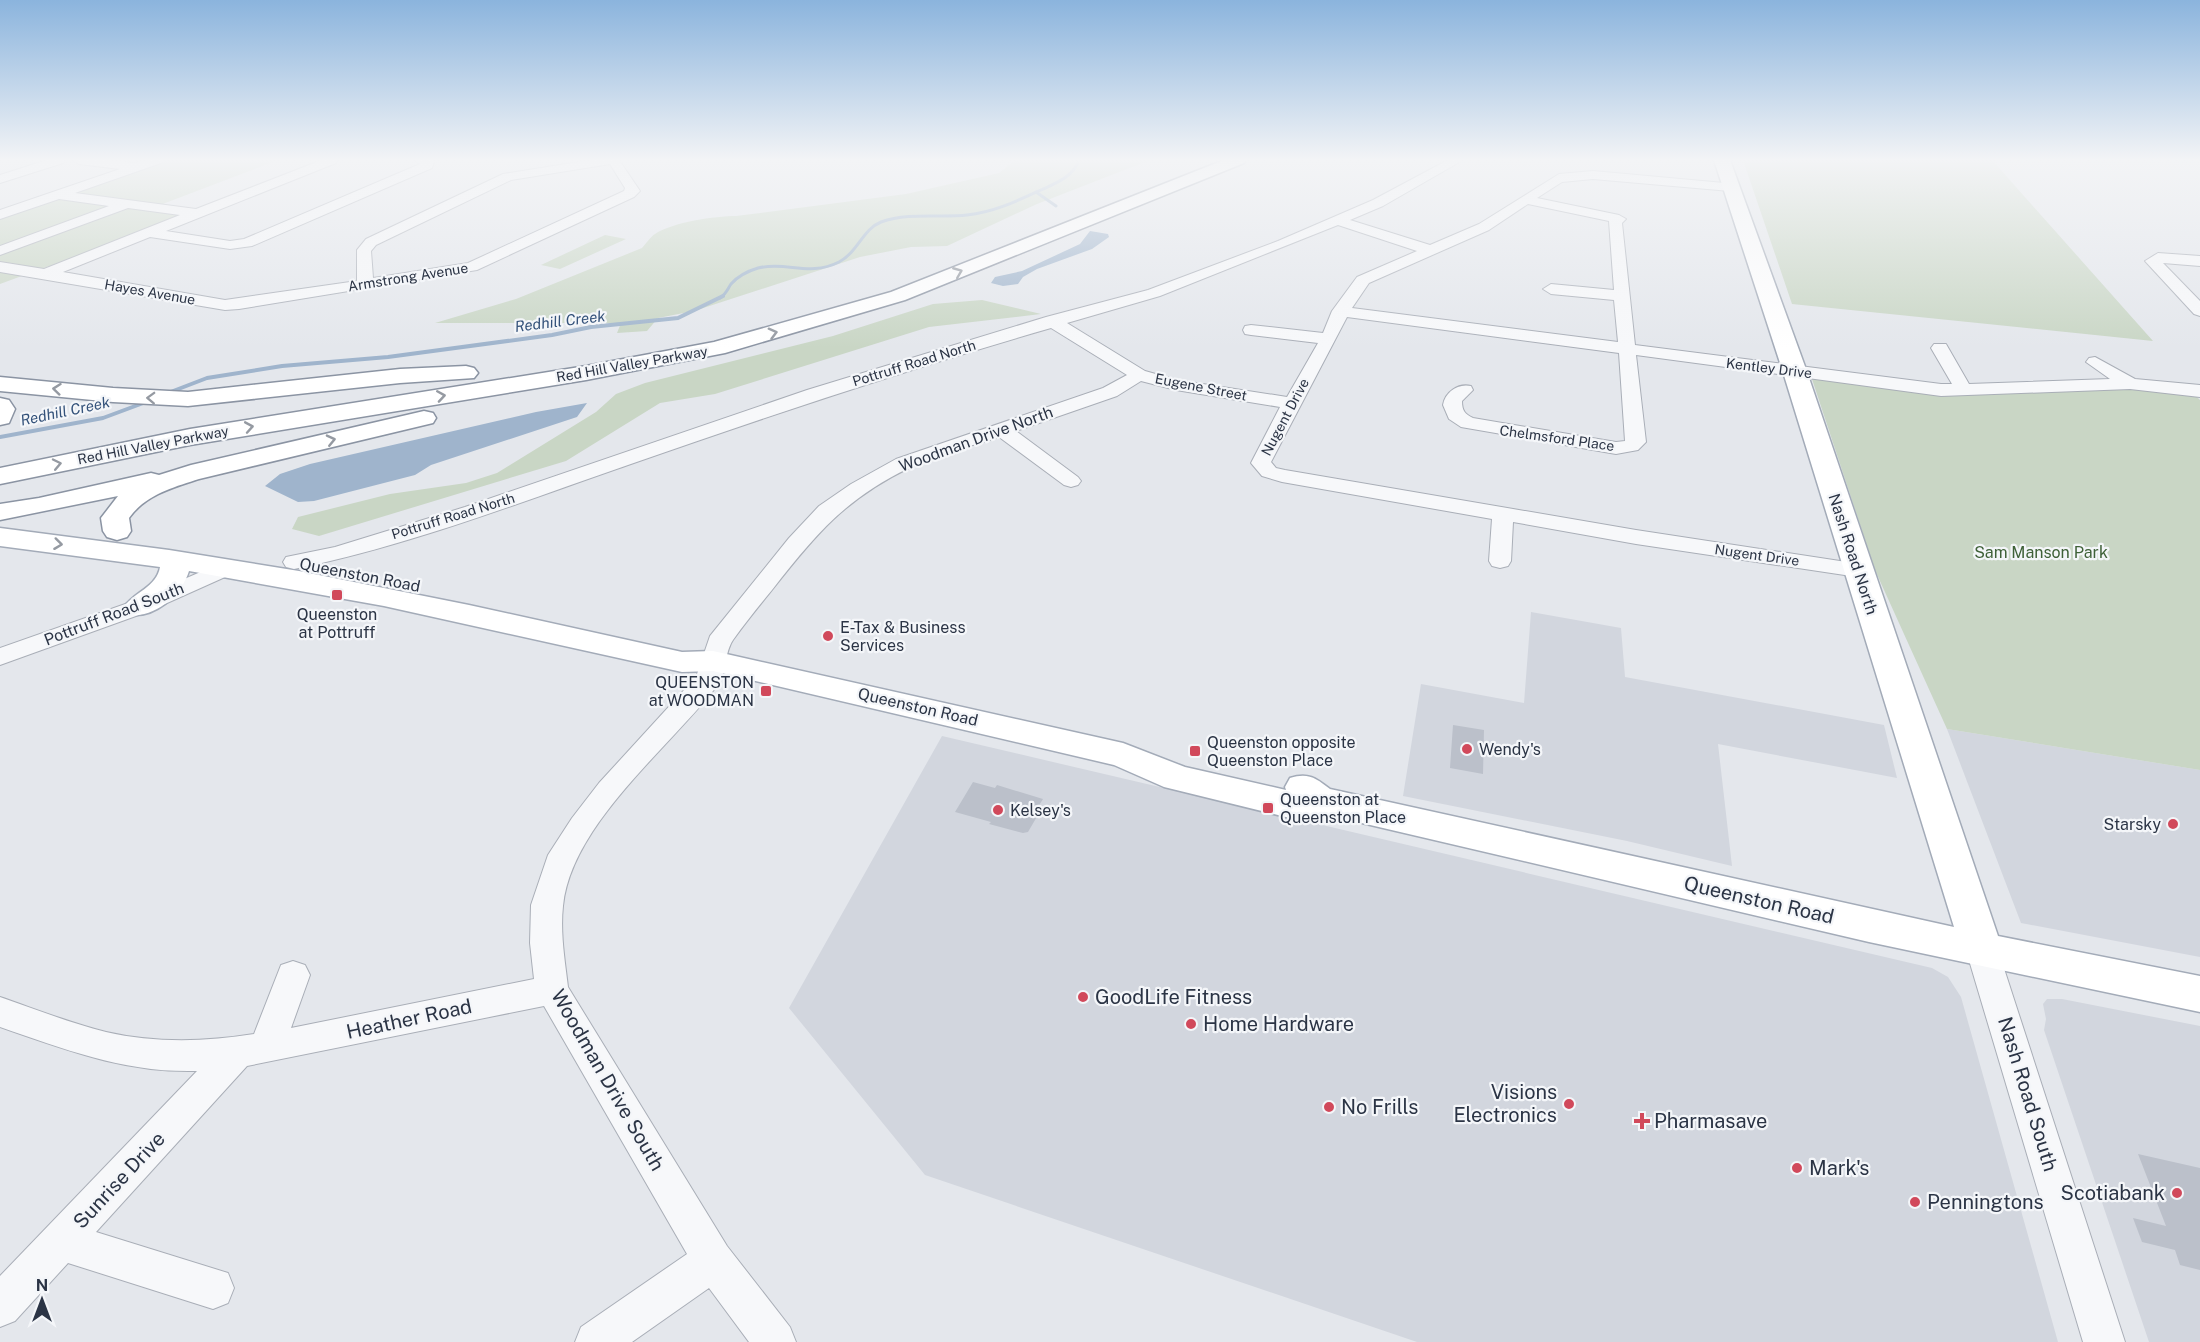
<svg xmlns="http://www.w3.org/2000/svg" width="2200" height="1342" font-family="'Public Sans',sans-serif">
	<style>
		.built { fill: #d2d6de }
		.green { fill: #c9d6c5 }
		.water { fill: #9fb4cc }
		.lines { fill: none; stroke-linecap: round; stroke-linejoin: round }
		.stream-far1 { stroke: #9fb4cc; stroke-width: 3 }
		.stream { stroke: #9fb4cc; stroke-width: 4 }
		.building { fill: #bbc0ca }
		.minor-casing { stroke: #a9aeb7; stroke-width: 2 }
		.major-casing { stroke: #a3abb8; stroke-width: 3 }
		.highway-casing { stroke: #8b94a3; stroke-width: 3 }
		.minor { fill: #f7f8fa; fill-rule: evenodd }
		.major { fill: #fff; fill-rule: evenodd }
		.highway { fill: #fff; fill-rule: evenodd }
		.oneway { stroke: #959aa2 }
		.poi-dot { fill: #d1495b; stroke: #f4f6f9; stroke-width: 2 }
		.labels { text-anchor: middle; dominant-baseline: central; stroke-width: 4.5; stroke-linejoin: round; paint-order: stroke }
		.far-street-label { font-size: 14px; fill: #2b3445; stroke: #f4f6f9 }
		.far-water-label { font-size: 15px; font-style: italic; fill: #34527a; stroke: #f4f6f9 }
		.street-label { font-size: 16px; fill: #2b3445; stroke: #f4f6f9 }
		.park-label { font-size: 16px; fill: #3f6138; stroke: #f4f6f9 }
		.poi-label { font-size: 16px; fill: #2b3445; stroke: #f4f6f9; text-anchor: start }
		.near-street-label { font-size: 20px; fill: #2b3445; stroke: #f4f6f9 }
		.near-poi-label { font-size: 20px; fill: #2b3445; stroke: #f4f6f9; text-anchor: start }
	</style>
	<rect width="100%" height="100%" fill="#e4e7ec"/>
	<path class="built" d="M1531 612 1621 628 1625 677 1884 725 1897 778 1718 744 1732 866 1627 841 1403 796 1421 684 1524 703Z
		M1947 729 2200 770V957L2021 923Z
		M942 736 1932 968 1948 977 1961 997 2058 1342H1417L925 1175 789 1008Z
		M2047 999H2062L2200 1026V1342H2149L2044 1030 2046 1019 2043 1004Z"/>
	<path class="green" d="M166 160H278L160 205 74 193Z
		M1006 160H1150L1037 204 947 246 911 247 860 257 694 311 658 318 647 331 617 333 621 323H435L516 299 642 248C646 244 650 237 655 234 673 222 715 216 736 216L906 194 999 173 1013 162Z
		M1743 160H1992L2153 341 1792 304Z
		M58 199 179 214 181 215 56 266H49L0 284V218Z
		M605 235 626 239 560 269 541 265Z
		M982 300 1041 314 929 327 715 394 660 403 566 461 319 536 292 529 298 517 390 494 466 483 497 473 596 412 616 394 645 383 833 336 933 304Z
		M1812 379 1912 391 2128 387 2196 396 2200 400V770L1947 729 1875 570Z"/>
	<path class="water" d="M1090 231 1108 234 1109 237 1092 249 1037 269 1023 277 1018 284 1003 286 991 283 995 277 1022 271 1080 244Z
		M587 403 577 417 431 465 415 475 314 501 298 502 265 486 280 474 310 464 536 412Z"/>
	<g class="lines">
		<path class="stream-far1" d="M1036 192 1056 206
			M720 298C726 294 727 290 731 284 738 276 748 271 758 268 787 261 809 277 839 262 858 252 863 229 881 222 909 212 939 218 967 215 994 212 1017 201 1041 190 1056 183 1073 177 1079 160"/>
		<path class="stream" d="M168 393 207 378 282 366 388 357 552 335 591 327 678 318 723 296
			M0 437 103 418 146 402"/>
	</g>
	<path class="building" d="M1453 725 1484 730 1483 774 1450 768Z
		M973 782 995 788 997 785 1043 799 1038 807 1042 808 1028 832 1023 833 989 824 991 822 955 812Z
		M2138 1154 2200 1168V1270L2180 1265 2175 1250 2142 1242 2133 1218 2166 1226Z"/>
	<g class="lines">
		<defs>
			<path id="minor" d="M47 160H65L63 163 0 183V175Z
				M73 160H109L135 163 146 160H163L161 163 75 193 196 209 322 160H338L336 163 166 231 230 241 244 239 420 164 415 160H433L434 162 432 168 252 246 230 249 150 237 63 272 225 300 357 281V250L366 239 503 174 591 160H619L640 191 634 197 477 270 239 309 225 310 0 272V262L44 269 180 215 128 208 0 255V246L109 206 59 199 0 219V210L120 169 79 164ZM610 164 625 188 624 191 468 263 373 278 371 251 376 245 511 180Z
				M1448 160H1463L1383 206 1350 220 1430 245 1479 224 1559 174 1593 171 1735 184 1737 187 1730 191 1593 179 1562 182 1537 198 1619 215 1626 219 1622 223 1635 345 1941 384H1952L1931 348 1934 344H1946L1969 384 2110 379 2086 362 2089 358 2095 357 2135 379 2200 385V397L2130 389 1941 396 1636 355 1646 442 1638 450 1616 454 1461 427 1449 419 1443 405C1445 392 1458 383 1471 386L1473 390 1462 401C1462 411 1465 414 1473 418L1616 442 1625 441 1619 353 1347 317 1271 462 1276 468 1285 470 1636 530 1866 565 1869 570 1866 575 1858 577 1636 544 1513 522 1511 561 1508 566 1500 568 1492 566 1489 561 1492 519 1282 482 1262 476 1251 463 1280 407 1176 390 1141 381 1117 396 1016 431 1078 477 1081 481 1078 485 1071 487 1064 485 999 437C969 447 937 454 909 468 845 499 815 535 772 590 759 606 745 623 733 640 724 653 727 673 717 686 669 748 571 825 563 906 560 933 565 961 568 987L727 1246 790 1327 796 1342H749L709 1288 632 1342H575L581 1327 687 1254 544 1006 247 1066 96 1232 228 1273 234 1288 228 1303 213 1309 68 1263 15 1321 0 1327V1276L197 1071C125 1073 67 1050 0 1027V997C35 1009 70 1023 106 1032 154 1043 205 1042 254 1034L281 965 293 961 305 965 310 975 291 1028 534 979 530 943 531 905 548 855 572 818 599 783 696 677 710 636 789 538 819 506 851 484 896 459 1103 388 1127 375 1051 328C909 369 768 416 628 465 518 503 408 546 294 569L286 567 283 562 286 557 335 547 465 507 807 390 1046 317 1148 290 1278 241 1373 200ZM1528 204 1609 221 1614 290 1551 284 1543 289 1551 294 1614 300 1618 342 1352 308 1369 283 1489 230ZM1338 225 1417 251 1357 277 1332 311 1323 333 1251 325 1245 326 1243 330 1245 334 1251 335 1318 343 1287 397 1177 380 1145 371 1067 323 1160 296Z
				M2158 253 2200 256V266L2163 263 2200 301V316L2194 314 2145 261Z
				M226 561 234 563 237 568 234 573 147 612 0 665V648L131 602Z
				M1982 937 1994 941 1998 950 2125 1342H2083L1966 950 1970 941Z"/>
			<path id="major" d="M1714 160H1730L1807 372 1998 936 2200 976V1012L1869 942 1319 813 1294 819 1164 787 1114 765 713 671 682 672 384 606 189 571C182 595 153 620 128 614L124 607C134 592 157 587 160 567L0 546V528L169 550 299 571 469 605 682 652 713 651 1123 743 1185 767 1286 790 1285 787 1290 778C1308 772 1316 778 1330 789L1954 927 1783 372Z"/>
			<path id="highway" d="M1224 160H1246L1244 163 905 300 725 353 586 380 190 445 0 484V468L190 429 586 366 714 342 891 292Z
				M466 366 474 368 478 373 474 378 400 383 188 406 113 402 0 391V377L113 388 188 392 400 369Z
				M0 398 9 400 15 409 9 423 0 425Z
				M424 411 433 413 436 418 433 423 199 479C174 487 145 495 129 518L131 531 127 537 117 540 107 537 103 531 101 518 118 496 0 520V504L39 498 151 473 159 475 191 465Z"/>
		</defs>
		<use href="#minor" class="minor-casing"/>
		<use href="#major" class="major-casing"/>
		<use href="#highway" class="highway-casing"/>
		<use href="#minor" class="minor"/>
		<use href="#major" class="major"/>
		<use href="#highway" class="highway"/>
	</g>
	<defs><path id="oneway-chevron" d="M-2-3.5L2.5 0L-2 3.5" fill="none" stroke-width="1.6" stroke-linecap="round" stroke-linejoin="round" transform="scale(1.5)"/></defs>
	<g class="oneway">
		<use href="#oneway-chevron" transform="translate(958 272) rotate(-22)"/>
		<use href="#oneway-chevron" transform="translate(773 333) rotate(-15)"/>
		<use href="#oneway-chevron" transform="translate(57 389) rotate(-174)"/>
		<use href="#oneway-chevron" transform="translate(441 396) rotate(-9)"/>
		<use href="#oneway-chevron" transform="translate(151 398) rotate(-178)"/>
		<use href="#oneway-chevron" transform="translate(249 427) rotate(-10)"/>
		<use href="#oneway-chevron" transform="translate(331 440) rotate(-13)"/>
		<use href="#oneway-chevron" transform="translate(57 464) rotate(-12)"/>
		<use href="#oneway-chevron" transform="translate(58 544) rotate(7)"/>
	</g>
	<linearGradient id="sky" x2="0" y2="1"><stop stop-color="#8bb4dd"/><stop offset="0.46" stop-color="#f3f4f6"/><stop offset="1" stop-color="#f3f4f6" stop-opacity="0"/></linearGradient>
	<rect width="2200" height="348" fill="url(#sky)"/>
	<g class="poi-dot">
		<rect x="331" y="589" width="12" height="12" rx="3"/>
		<circle cx="828" cy="636" r="6"/>
		<rect x="760" y="685" width="12" height="12" rx="3"/>
		<circle cx="1467" cy="749" r="6"/>
		<rect x="1189" y="745" width="12" height="12" rx="3"/>
		<rect x="1262" y="802" width="12" height="12" rx="3"/>
		<circle cx="998" cy="810" r="6"/>
		<circle cx="2173" cy="824" r="6"/>
		<circle cx="1083" cy="997" r="6"/>
		<circle cx="1191" cy="1024" r="6"/>
		<circle cx="1569" cy="1104" r="6"/>
		<circle cx="1329" cy="1107" r="6"/>
		<path d="M1639 1112h6v6h6v6h-6v6h-6v-6h-6v-6h6z"/>
		<circle cx="1797" cy="1168" r="6"/>
		<circle cx="2177" cy="1193" r="6"/>
		<circle cx="1915" cy="1202" r="6"/>
	</g>
	<g class="labels">
		<g class="far-street-label">
			<text transform="translate(408 277) rotate(-9)">Armstrong Avenue</text>
			<text transform="translate(150 292) rotate(10)">Hayes Avenue</text>
			<text transform="translate(914 363) rotate(-17)">Pottruff Road North</text>
			<text transform="translate(632 364) rotate(-10)">Red Hill Valley Parkway</text>
			<text transform="translate(1769 368) rotate(7)">Kentley Drive</text>
			<text transform="translate(1201 387) rotate(11)">Eugene Street</text>
			<text transform="translate(1285 417) rotate(-62)">Nugent Drive</text>
			<text transform="translate(1557 438) rotate(8)">Chelmsford Place</text>
			<text transform="translate(153 445) rotate(-11)">Red Hill Valley Parkway</text>
			<text transform="translate(453 516) rotate(-17)">Pottruff Road North</text>
			<text transform="translate(1757 555) rotate(8)">Nugent Drive</text>
		</g>
		<g class="far-water-label">
			<text transform="translate(560 321) rotate(-7)">Redhill Creek</text>
			<text transform="translate(65 411) rotate(-12)">Redhill Creek</text>
		</g>
		<g class="street-label">
			<text transform="translate(976 439) rotate(-20)">Woodman Drive North</text>
			<text transform="translate(1853 554) rotate(72)">Nash Road North</text>
			<text transform="translate(360 575) rotate(11)">Queenston Road</text>
			<text transform="translate(114 614) rotate(-21)">Pottruff Road South</text>
			<text transform="translate(918 707) rotate(13)">Queenston Road</text>
		</g>
		<g class="park-label">
			<text x="2041" y="552">Sam Manson Park</text>
		</g>
		<g class="poi-label">
			<text x="337" y="614" text-anchor="middle">Queenston<tspan x="337" dy="18">at Pottruff</tspan></text>
			<text x="840" y="627">E-Tax &amp; Business<tspan x="840" dy="18">Services</tspan></text>
			<text x="754" y="682" text-anchor="end">QUEENSTON<tspan x="754" dy="18">at WOODMAN</tspan></text>
			<text x="1207" y="742">Queenston opposite<tspan x="1207" dy="18">Queenston Place</tspan></text>
			<text x="1479" y="749">Wendy's</text>
			<text x="1280" y="799">Queenston at<tspan x="1280" dy="18">Queenston Place</tspan></text>
			<text x="1010" y="810">Kelsey's</text>
			<text x="2161" y="824" text-anchor="end">Starsky</text>
		</g>
		<g class="near-street-label">
			<text transform="translate(1759 900) rotate(13)">Queenston Road</text>
			<text transform="translate(409 1019) rotate(-12)">Heather Road</text>
			<text transform="translate(608 1080) rotate(60)">Woodman Drive South</text>
			<text transform="translate(2028 1094) rotate(73)">Nash Road South</text>
			<text transform="translate(119 1180) rotate(-47)">Sunrise Drive</text>
		</g>
		<g class="near-poi-label">
			<text x="1095" y="997">GoodLife Fitness</text>
			<text x="1203" y="1024">Home Hardware</text>
			<text x="1557" y="1092" text-anchor="end">Visions<tspan x="1557" dy="23">Electronics</tspan></text>
			<text x="1341" y="1107">No Frills</text>
			<text x="1654" y="1121">Pharmasave</text>
			<text x="1809" y="1168">Mark's</text>
			<text x="2165" y="1193" text-anchor="end">Scotiabank</text>
			<text x="1927" y="1202">Penningtons</text>
		</g>
	</g>
	<g transform="translate(42 1300)" stroke="#f4f6f9" stroke-width="4.5" paint-order="stroke">
	<path d="M0-4.5L10 22L0 15L-10 22Z" fill="#2b3445"/>
	<text y="-9" font-size="16" font-weight="bold" text-anchor="middle" fill="#2b3445">N</text>
	</g>
</svg>
